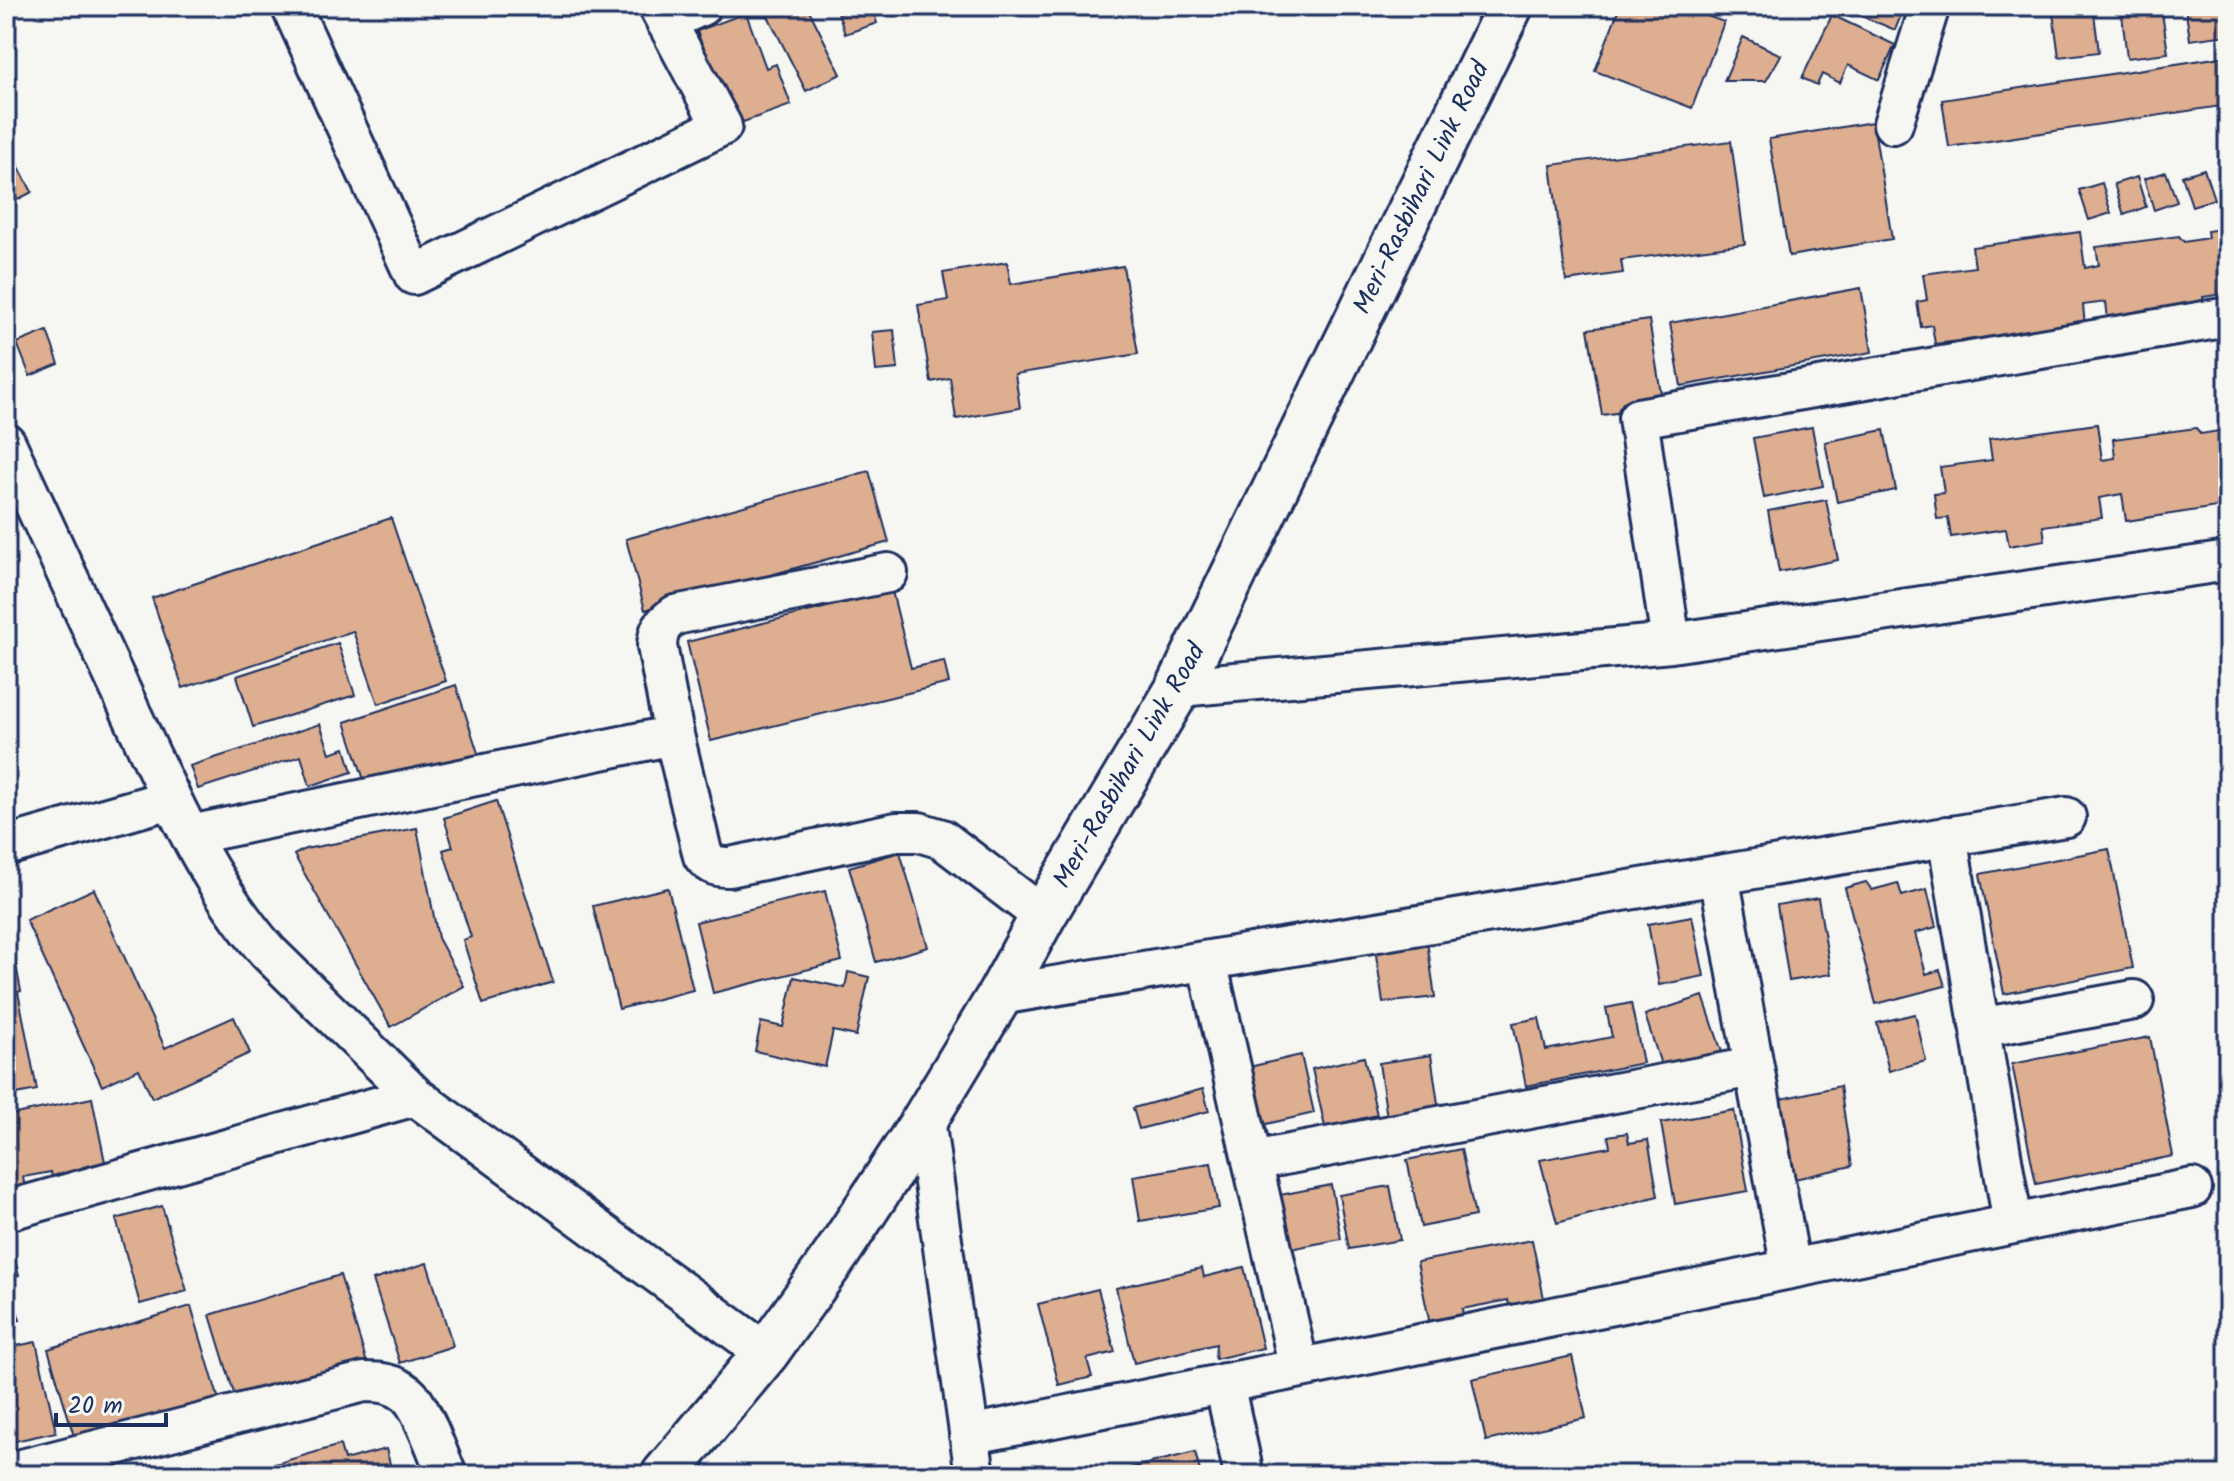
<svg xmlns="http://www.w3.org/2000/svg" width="2234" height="1481" font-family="Kalam,sans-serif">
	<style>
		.building { fill: #ddae8f; stroke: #1b2f5e; stroke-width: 2 }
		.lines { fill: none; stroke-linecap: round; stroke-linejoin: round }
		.minor-casing { stroke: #1b2f5e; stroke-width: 44 }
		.secondary-casing { stroke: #1b2f5e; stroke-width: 50 }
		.minor { stroke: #f6f6f2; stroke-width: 38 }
		.secondary { stroke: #f6f6f2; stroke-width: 44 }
		.labels { text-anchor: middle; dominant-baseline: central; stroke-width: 6; stroke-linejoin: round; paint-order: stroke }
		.street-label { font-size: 26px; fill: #1b2f5e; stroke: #f6f6f2 }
	</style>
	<rect width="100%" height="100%" fill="#f6f6f2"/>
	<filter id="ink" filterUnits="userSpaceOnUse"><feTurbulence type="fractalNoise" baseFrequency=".0125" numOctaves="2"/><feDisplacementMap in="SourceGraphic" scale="16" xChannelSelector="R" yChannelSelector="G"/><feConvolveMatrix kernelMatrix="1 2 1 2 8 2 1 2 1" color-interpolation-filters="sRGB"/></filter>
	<g filter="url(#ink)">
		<path class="building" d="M763 6H807L841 74 806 91Z
			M836 6H872L877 23 845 34Z
			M889 6H921L893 16Z
			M1620 6H1680L1724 22 1692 108 1595 71Z
			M1838 6H1905L1895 30Z
			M2052 6H2093L2099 52 2059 57Z
			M2121 6H2161L2168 53 2127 58Z
			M2185 6H2226L2228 35 2190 40Z
			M746 13 766 68 776 64 791 105 732 126 697 31Z
			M1832 15 1895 45 1879 80 1848 65 1840 83 1822 74 1817 85 1802 78Z
			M1743 37 1781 55 1766 81H1724Z
			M2228 56V105L1949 147 1942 100Z
			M1873 122 1892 239 1789 256 1769 139Z
			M1731 141 1745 244 1621 260 1623 273 1566 281 1551 165Z
			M2228 164V198H2227L2217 168Z
			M18 165 32 192 13 202 6 188V171Z
			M2204 169 2214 199 2192 206 2182 176Z
			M2166 172 2177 202 2154 210 2144 179Z
			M2137 177 2146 207 2124 215 2114 184Z
			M2102 183 2111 213 2089 220 2079 190Z
			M2228 228V293L2203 297 2206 314 2109 328 2106 302 2083 305 2085 326 1992 354 1990 337 1935 344 1932 325 1921 327 1917 302 1927 300 1923 274 1975 267 1972 247 2080 232 2085 268 2099 265 2096 247 2179 236 2184 242 2208 238 2207 231Z
			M1007 262 1011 284 1123 266 1138 354 1015 374 1020 408 956 419 950 378 931 382 918 305 948 300 943 273Z
			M1861 288 1872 352 1681 386 1670 323Z
			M1649 320 1663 406 1602 415 1588 329Z
			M894 330 898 369 876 371 872 332Z
			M47 331 59 364 30 376 17 343Z
			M2224 423H2228V488L2220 489 2223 506 2126 521 2122 494 2099 498 2102 518 2043 526 2045 540 2009 546 2006 529 1951 537 1948 518 1937 519 1934 494 1944 493 1940 467 1992 460 1989 439 2097 424 2102 460 2115 458 2113 439 2196 428 2201 434 2225 430Z
			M1812 427 1823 486 1764 498 1753 438Z
			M1884 430 1896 490 1837 502 1825 442Z
			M869 471 889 542 645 610 626 539Z
			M1826 500 1838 560 1779 572 1768 511Z
			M391 518 446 681 378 704 353 631 183 688 152 598Z
			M892 591 911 668 944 661 949 683 711 741 687 642Z
			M338 643 355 695 253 727 237 676Z
			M456 685 479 756 368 792 345 722Z
			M320 724 330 753 345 748 352 772 310 786 301 756 198 789 190 766Z
			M496 801 553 982 483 1004 463 940 471 937 443 850 453 847 444 818Z
			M417 828 438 938 464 986 391 1027 294 855 305 849Z
			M2109 849 2133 968 2004 994 1980 874Z
			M900 852 928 947 876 962 849 867Z
			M1866 882 1872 890 1898 883 1902 896 1927 889 1936 927 1915 933 1926 974 1940 970 1945 986 1876 1004 1845 888Z
			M668 888 693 990 619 1009 593 906Z
			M94 889 165 1048 234 1017 250 1053 152 1098 139 1069 102 1086 26 920Z
			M825 891 842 961 713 993 696 922Z
			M1818 898 1831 974 1789 981 1777 905Z
			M6 913 21 991 18 992 37 1090 6 1096Z
			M1692 916 1704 976 1659 985 1648 924Z
			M1427 941 1435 997 1383 1003 1375 948Z
			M848 972 869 977 856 1036 833 1031 825 1067 755 1051 761 1022 783 1027 794 977 845 988Z
			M1703 996 1723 1055 1664 1074 1645 1015Z
			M1631 1003 1643 1063 1526 1086 1513 1023 1539 1018 1546 1050 1612 1037 1606 1008Z
			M1915 1014 1926 1061 1889 1071 1877 1023Z
			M2150 1037 2173 1156 2036 1184 2012 1064Z
			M1301 1055 1314 1113 1262 1125 1249 1067Z
			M1431 1055 1439 1111 1387 1118 1379 1063Z
			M1364 1057 1377 1115 1325 1127 1312 1069Z
			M1840 1086 1852 1166 1786 1181 1772 1101Z
			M1203 1089 1209 1111 1139 1129 1133 1108Z
			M92 1098 105 1162 83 1167 86 1180 54 1187 51 1172 23 1177 25 1189 6 1193V1116Z
			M1734 1110 1748 1191 1675 1204 1661 1123Z
			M1627 1133 1629 1143 1648 1140 1658 1196 1557 1223 1540 1160 1610 1147 1608 1136Z
			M1461 1149 1475 1216 1421 1227 1407 1160Z
			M1211 1163 1219 1208 1140 1221 1133 1176Z
			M1331 1185 1341 1239 1290 1249 1280 1195Z
			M1390 1186 1400 1240 1349 1249 1339 1195Z
			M162 1206 187 1291 140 1304 116 1219Z
			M9 1239 19 1275 7 1279 20 1320 6 1324V1240Z
			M1532 1240 1547 1313 1512 1320 1508 1300 1462 1309 1465 1328 1432 1334 1417 1262Z
			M427 1263 453 1346 400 1363 373 1280Z
			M1244 1267 1263 1348 1215 1359 1216 1344 1134 1363 1116 1288 1202 1268 1204 1277Z
			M340 1275 367 1363 237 1403 210 1315Z
			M1098 1289 1115 1352 1087 1359 1092 1377 1059 1385 1038 1304Z
			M191 1306 219 1400 76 1443 48 1349Z
			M36 1342 56 1432 6 1443V1348Z
			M1572 1356 1586 1418 1486 1441 1472 1379Z
			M340 1445 344 1460 386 1449 393 1475H237Z
			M1195 1452 1201 1475H1102Z
			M172 1464 175 1475H131Z"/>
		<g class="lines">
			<defs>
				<path id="minor" d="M291 6 414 275 722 126 658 6
					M666 22 701 6
					M1893 124 1930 6
					M6 443C46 530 86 617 127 704 167 790 205 880 268 952L415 1096 766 1353
					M888 573 675 615C662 624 658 630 657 646L674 735 703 856C711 866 718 867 730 867L896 832H919L942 839 1043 916
					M1671 643 1638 418 2228 317
					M1179 687 1671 643 2228 561
					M190 835 674 735
					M1947 836 2013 1224
					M6 846 171 799
					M1719 875 1791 1269
					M1207 961 1299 1368
					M1000 995 2066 817
					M1980 1028 2134 1000
					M925 1119 975 1475
					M1252 1161 1753 1067
					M6 1211 415 1096
					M1224 1383 1244 1475
					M969 1435 2192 1188
					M6 1473 364 1382C380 1382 394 1383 407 1394 422 1406 438 1455 447 1475"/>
				<path id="secondary" d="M664 1475 766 1353 836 1255 925 1119 1000 995 1043 916 1179 687 1510 6"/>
			</defs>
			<use href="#minor" class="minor-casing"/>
			<use href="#secondary" class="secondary-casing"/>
			<use href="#minor" class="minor"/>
			<use href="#secondary" class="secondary"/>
		</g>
	</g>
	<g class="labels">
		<g class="street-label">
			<text transform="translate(1422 188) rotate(-64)">Meri-Rasbihari Link Road</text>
			<text transform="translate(1130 766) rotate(-60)">Meri-Rasbihari Link Road</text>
		</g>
	</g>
	<rect width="2234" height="1481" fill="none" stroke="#f6f6f2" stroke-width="32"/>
	<rect x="16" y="16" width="2202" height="1449" fill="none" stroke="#1b2f5e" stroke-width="3" filter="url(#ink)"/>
	<path d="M56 1413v12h110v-12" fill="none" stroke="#1b2f5e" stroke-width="4"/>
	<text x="68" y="1413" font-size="24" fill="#1b2f5e" stroke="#f6f6f2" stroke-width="6" paint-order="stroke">20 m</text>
</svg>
